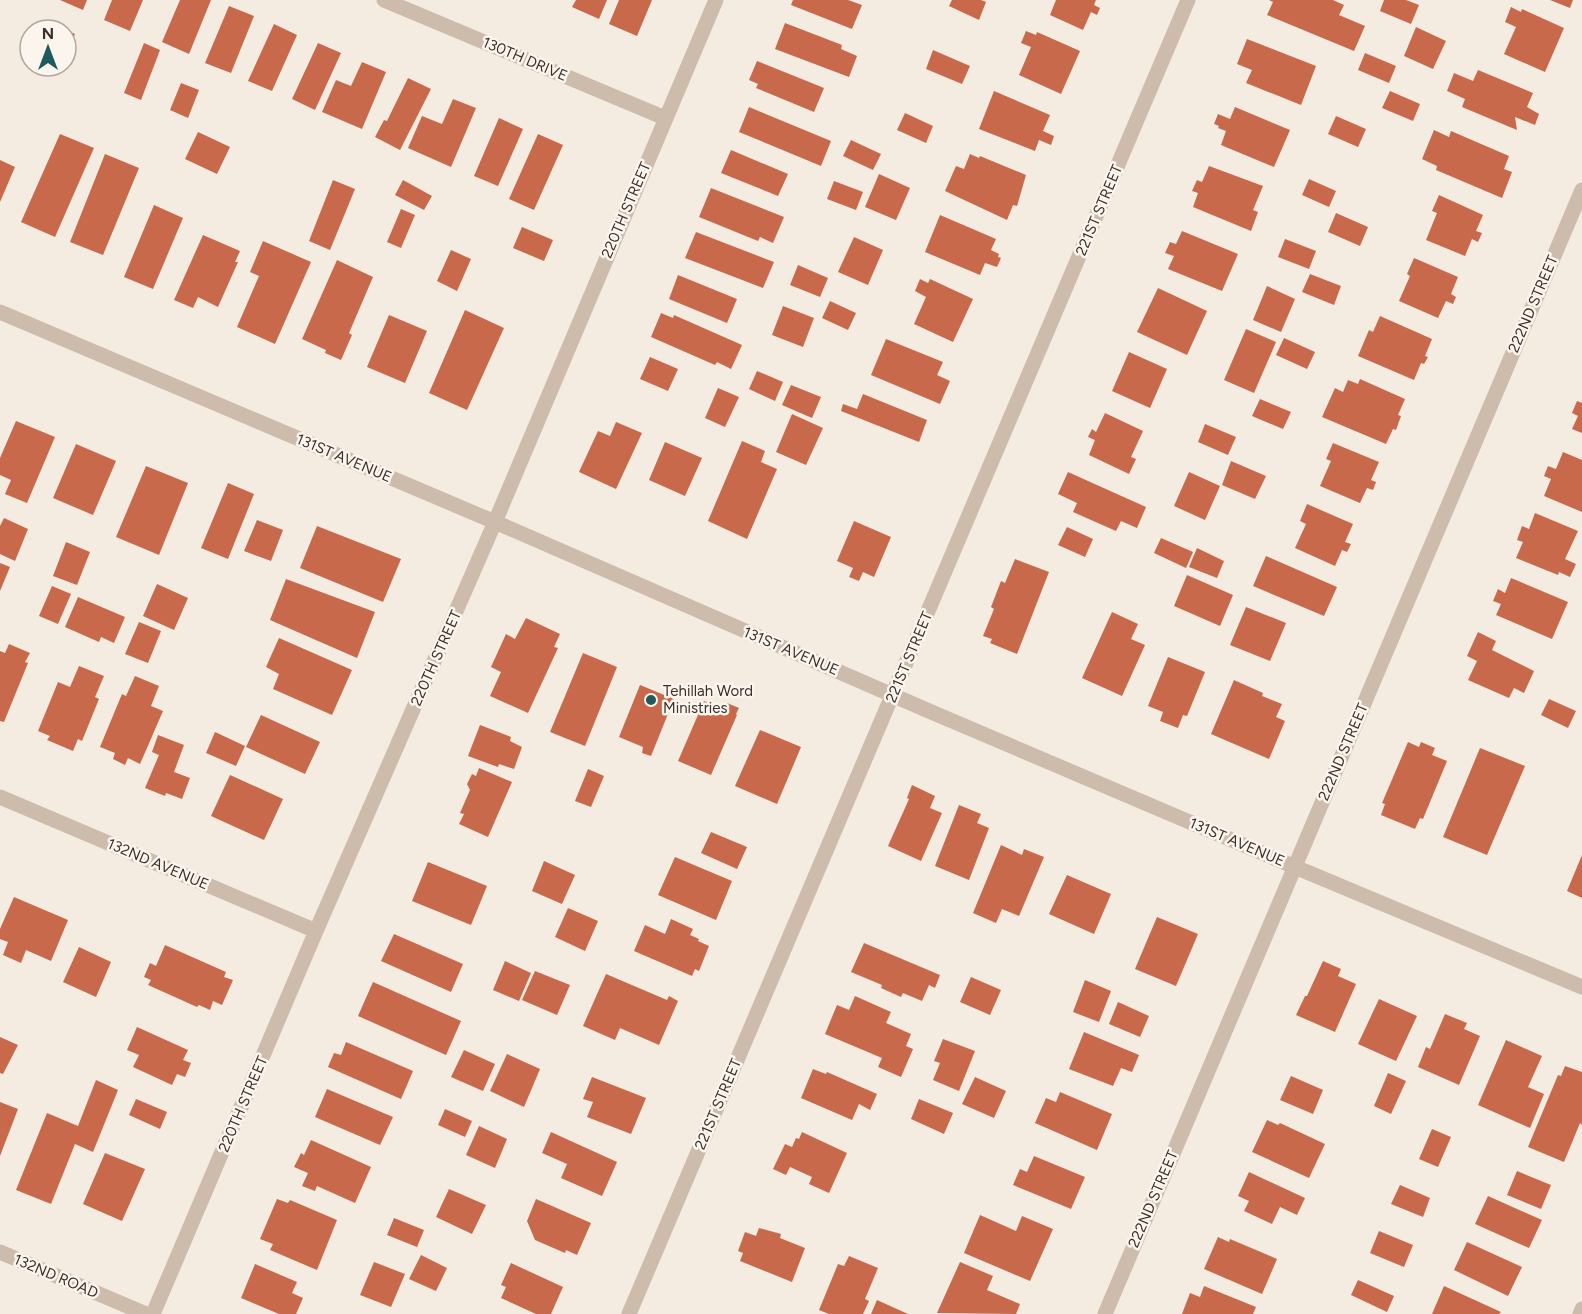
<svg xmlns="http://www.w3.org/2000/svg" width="1582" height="1314" font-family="Figtree,sans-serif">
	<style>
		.building { fill: #c8694b }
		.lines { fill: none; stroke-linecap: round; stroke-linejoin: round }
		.minor { stroke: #cdbbac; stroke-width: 15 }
		.poi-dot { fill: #1f5a5e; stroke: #fbf5ee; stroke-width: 2 }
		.labels { text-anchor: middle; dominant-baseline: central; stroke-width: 5; stroke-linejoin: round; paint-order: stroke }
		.street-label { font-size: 15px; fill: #3b302b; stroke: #fbf5ee }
		.poi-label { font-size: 15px; fill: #3b302b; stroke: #fbf5ee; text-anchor: start }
	</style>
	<rect width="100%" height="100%" fill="#f4ebe1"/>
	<path class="building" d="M60 0H87L83 10Z
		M112 0H143L130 31 104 20Z
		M180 0H211L189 54 162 42Z
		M576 0H607L599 19 572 7Z
		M619 0H652L637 36 609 24Z
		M793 0H848L862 5 852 29 791 5Z
		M952 0H981L986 2 979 20 949 6Z
		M1056 0H1096L1094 5 1100 8 1097 15 1091 12 1083 30 1050 15Z
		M1269 0H1333L1344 5 1339 15 1365 26 1354 51 1267 15 1273 2Z
		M1384 0H1406L1419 5 1411 24 1380 11Z
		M1550 0H1573L1570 8Z
		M229 6 254 16 231 73 205 63Z
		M1511 7 1521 12 1522 9 1564 28 1545 72 1504 54 1516 27 1505 22Z
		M46 22 65 30H42Z
		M785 23 842 45 841 49 857 56 849 77 775 49Z
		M274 24 297 35 272 91 248 81Z
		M1416 27 1446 41 1433 69 1404 56Z
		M66 30 75 34 66 55Z
		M1026 31 1036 35 1037 32 1080 51 1061 94 1019 75 1031 47 1021 43Z
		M1247 39 1316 66 1301 105 1246 83 1252 70 1237 64Z
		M144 43 160 50 141 100 124 93Z
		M318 43 341 53 315 110 292 99Z
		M933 50 970 66 962 84 926 69Z
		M1365 53 1396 66 1389 83 1358 70Z
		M757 61 824 88 814 112 756 88 758 84 749 80Z
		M362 62 386 72 362 129 322 112 336 80 351 86Z
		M1478 70 1533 93 1527 107 1539 114 1535 125 1515 117 1517 130 1462 107 1465 99 1447 91 1454 73 1473 81Z
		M408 78 431 89 400 150 375 137 384 120 387 121Z
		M181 83 199 90 188 118 170 110Z
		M994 91 1050 115 1043 131 1054 136 1051 145 1039 140 1035 151 979 129Z
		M1390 91 1420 104 1413 121 1382 108Z
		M453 99 476 108 451 167 408 148 422 116 442 124Z
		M749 107 831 141 821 166 739 132Z
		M1235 107 1290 130 1274 167 1221 145 1226 131 1218 128 1219 126 1214 124 1218 114 1230 119Z
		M905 113 933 126 926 143 897 130Z
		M1336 116 1366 129 1358 147 1328 134Z
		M499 118 523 129 498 186 474 176Z
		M1434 130 1449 137 1451 131 1509 156 1504 169 1512 172 1502 198 1436 170 1437 166 1422 159Z
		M198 132 230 147 217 174 185 159Z
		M60 134 94 148 55 237 21 222Z
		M538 134 563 145 534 210 509 199Z
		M851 140 881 154 873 170 843 156Z
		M731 150 788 174 778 196 721 173Z
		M105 154 139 168 103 255 70 242Z
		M970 154 979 158 980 156 1026 175 1017 206 1013 205 1007 220 945 191 956 166 964 169Z
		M0 160 15 167 0 202Z
		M1209 166 1263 186 1253 210 1258 212 1251 231 1193 207 1198 193 1192 191 1197 180 1202 182Z
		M879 174 910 188 896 220 865 207Z
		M1309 179 1336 191 1329 207 1302 195Z
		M333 180 355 189 330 250 309 241Z
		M403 180 432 196 424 210 395 195Z
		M834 181 863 192 856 210 827 199Z
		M711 188 784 217 773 243 760 237 758 241 699 217Z
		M1439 195 1483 215 1476 231 1482 233 1478 242 1472 239 1465 256 1426 240 1437 213 1432 211Z
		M154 205 183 218 153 289 124 277Z
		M401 209 415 215 401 248 387 242Z
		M1336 213 1368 227 1360 246 1328 232Z
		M940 215 996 239 991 250 999 254 998 257 1001 258 997 267 985 263 980 275 925 252Z
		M522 227 553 240 544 261 513 248Z
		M1182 231 1238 254 1222 291 1168 269 1174 256 1165 253 1170 242 1176 244Z
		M696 232 774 262 763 288 685 258Z
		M203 235 240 251 235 262H238L218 307 198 297 193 308 174 300Z
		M854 237 883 250 868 285 838 272Z
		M1285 239 1316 251 1309 269 1278 257Z
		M263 241 311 262 275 344 237 327 259 276 250 272Z
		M451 250 471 259 457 291 437 281Z
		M1414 258 1458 277 1451 294 1456 297 1453 304 1446 301 1438 318 1399 301 1410 276 1407 274Z
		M337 260 373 277 349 333 352 335 341 360 325 353 326 350 302 339Z
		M798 265 828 278 820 297 790 285Z
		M1310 274 1341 286 1334 305 1302 292Z
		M678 275 737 299 727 323 669 299Z
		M920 279 928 283 930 279 973 299 953 342 914 324 926 297 915 291Z
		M1267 286 1295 299 1281 332 1253 320Z
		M1158 288 1207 311 1187 355 1137 332Z
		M830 301 856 313 848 330 822 318Z
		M783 306 814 318 803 347 772 335Z
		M465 310 504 328 467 410 429 393Z
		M661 313 673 318 674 315 742 345 731 369 717 362 715 365 651 337Z
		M389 315 427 331 405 383 367 367Z
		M1380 316 1432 339 1425 356 1428 357 1424 364 1421 363 1414 380 1358 356 1369 330 1373 332Z
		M1246 329 1276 342 1254 393 1224 380Z
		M1284 338 1315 352 1307 369 1276 355Z
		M886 339 943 362 937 375 950 381 940 404 871 375Z
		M1129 352 1167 369 1150 408 1112 391Z
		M650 357 678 369 668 391 640 379Z
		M757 371 783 382 775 401 749 389Z
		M1360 379 1405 399 1398 415 1401 416 1396 430 1393 429 1386 444 1322 417 1335 388 1343 392 1348 380 1358 384Z
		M791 385 821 397 812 418 782 405Z
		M718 388 739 397 725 427 705 418Z
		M863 394 927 420 919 442 841 411 843 404 857 409Z
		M1260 399 1291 412 1283 429 1252 416Z
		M1577 401 1582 403V433L1572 429 1578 416 1572 413Z
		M1105 413 1143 431 1131 457 1136 459 1129 474 1089 455 1095 440 1088 437 1092 429 1096 432Z
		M792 414 823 428 806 465 776 452Z
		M16 421 55 437 27 503 5 494 11 480 0 475V458Z
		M616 422 642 433 616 489 579 472 598 431 610 436Z
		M1205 424 1236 437 1228 455 1198 442Z
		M742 441 765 451 761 462 777 469 747 539 708 521Z
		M665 442 702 458 685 496 649 480Z
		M1333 443 1379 462 1371 480 1376 482 1373 490 1367 488 1360 503 1320 486 1331 461 1326 459Z
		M76 444 116 461 93 515 53 498Z
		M1563 452 1582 460V512L1544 496 1551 479 1544 476 1548 466 1556 469Z
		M1231 461 1266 476 1255 499 1222 485Z
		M146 466 188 483 159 555 116 537Z
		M1068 472 1146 507 1137 528 1121 521 1116 531 1073 512 1077 503 1058 494Z
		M1189 472 1220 486 1205 520 1174 506Z
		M228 483 254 494 228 559 201 548Z
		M1307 504 1353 524 1345 542 1351 544 1347 552 1342 550 1335 566 1295 548 1306 524 1300 521Z
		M1535 513 1578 531 1565 559 1576 564 1570 577 1559 572 1558 575 1516 558 1523 542 1517 540 1522 526 1529 529Z
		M4 518 28 529 15 561 0 554V526Z
		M257 520 283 530 271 561 244 551Z
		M854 521 891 537 874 577 863 572 859 581 849 577 853 568 837 561Z
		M317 526 401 559 383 602 300 568Z
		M1067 527 1093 539 1085 557 1058 545Z
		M1161 538 1193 552 1186 568 1154 553Z
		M66 542 90 552 77 585 53 576Z
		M1197 548 1224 561 1217 578 1189 567Z
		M1266 556 1337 587 1324 616 1253 586Z
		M1015 559 1049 572 1017 654 990 643 992 639 983 636 994 609 991 607 1001 581 1005 583Z
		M0 563 10 567 0 591Z
		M1187 575 1233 595 1220 626 1174 606Z
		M1511 578 1568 602 1552 639 1496 615 1501 604 1493 601 1498 589 1505 593Z
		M286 579 375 612 357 658 270 620Z
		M157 584 188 598 174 630 143 616Z
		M52 586 71 594 58 624 39 616Z
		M78 597 125 617 114 643 101 637 99 642 65 627Z
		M1246 607 1286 623 1270 661 1230 645Z
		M1112 612 1138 624 1131 639 1145 645 1122 696 1082 678Z
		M526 618 560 634 554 647 558 648 528 713 490 696 501 672 491 667 506 634 515 639Z
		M139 622 161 631 148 663 125 654Z
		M1478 632 1496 641 1492 650 1534 671 1524 693 1514 688 1509 698 1468 680 1477 661 1467 656Z
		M279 638 352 670 332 715 273 689 279 674 266 667Z
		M9 644 30 653 25 662 28 663 4 722 0 721V651L5 653Z
		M583 653 617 667 585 746 550 732Z
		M1168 657 1205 672 1187 716 1183 715 1178 728 1160 721 1163 712 1148 706Z
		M79 666 104 676 95 697 99 699 82 741 78 739 73 751 47 740 50 736 38 731 58 682 70 687Z
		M135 676 159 686 151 706 163 711 140 764 128 758 125 765 113 759 115 753 100 747 122 694 126 696Z
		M1234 680 1263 693 1262 696 1282 704 1276 717 1285 721 1269 759 1211 734Z
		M640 685 674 699 651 756 642 753 643 747 619 737Z
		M1549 699 1576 711 1568 728 1541 715Z
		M704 701 724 709 727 703 739 708 736 714 737 715 711 775 678 761Z
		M261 715 320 742 305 774 246 747Z
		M480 725 511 737 510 741 522 747 514 769 499 764 498 767 468 756Z
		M760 730 801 747 777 804 735 786Z
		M215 732 245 746 236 766 206 753Z
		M158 735 184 745 174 772 190 778 182 799 166 793 165 796 145 788 159 755 152 752Z
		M1408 742 1419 747 1421 742 1435 748 1432 755 1447 761 1423 819 1420 818 1415 829 1381 815 1385 804 1382 803Z
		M1480 748 1525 766 1487 855 1443 837Z
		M479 768 512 782 488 837 459 824 464 814 460 813 470 790 467 784 472 774 476 776Z
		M588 769 604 776 591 807 575 801Z
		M230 775 283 799 264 840 211 816Z
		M912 785 935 796 930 808 942 813 921 861 888 846 909 799 907 798Z
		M959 805 981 814 977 823 989 828 969 880 935 866Z
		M711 832 747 847 737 869 701 853Z
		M1001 845 1022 855 1024 849 1044 857 1019 916 1002 909 996 923 973 913Z
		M1582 855V898L1567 891Z
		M675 857 732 881 716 920 658 895Z
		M544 861 575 875 562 904 532 891Z
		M428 862 487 886 471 925 412 901Z
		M1067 875 1111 894 1094 934 1049 914Z
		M14 897 68 920 51 961 26 950 21 963 3 955 8 942 0 939V929Z
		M568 908 598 921 585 951 555 937Z
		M1157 917 1198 934 1176 986 1135 969Z
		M671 919 693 929 690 935 699 939 698 941 709 946 699 971 695 969 692 976 634 951 645 925 665 934Z
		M394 934 463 964 451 992 381 961Z
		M864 943 940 975 935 988 929 985 922 1001 903 993 901 997 881 988 882 985 851 972Z
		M165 945 226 972 224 977 233 980 222 1005 213 1001 210 1010 199 1005 197 1007 148 985 151 980 144 977 150 963 156 966Z
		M79 947 111 962 96 997 63 982Z
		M505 961 531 973 519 1001 493 990Z
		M1323 961 1341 969 1338 976 1356 984 1335 1032 1296 1015 1305 996H1307Z
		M535 971 570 985 557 1015 522 1000Z
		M606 974 667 1000 669 996 678 1001 659 1045 620 1028 615 1040 583 1026Z
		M971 977 1001 990 990 1015 960 1002Z
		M1085 980 1111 991 1099 1022 1073 1012Z
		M373 982 461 1021 446 1055 358 1016Z
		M855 996 891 1012 886 1023 911 1034 906 1046 913 1049 901 1077 878 1067 882 1058 825 1034 837 1005 849 1010Z
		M1379 999 1417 1016 1396 1061 1358 1044Z
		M1118 1002 1149 1016 1140 1037 1109 1024Z
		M1445 1014 1467 1023 1464 1029 1480 1036 1459 1085 1418 1067 1426 1047 1430 1049Z
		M137 1027 188 1050 183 1060 191 1063 185 1077 177 1074 172 1085 133 1067 139 1055 127 1050Z
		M1084 1032 1139 1055 1132 1072 1121 1068 1113 1086 1069 1069Z
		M0 1037 18 1045 3 1074 0 1073Z
		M943 1039 975 1051 959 1091 933 1080 940 1063 934 1061Z
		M1506 1040 1542 1056 1528 1087 1544 1094 1530 1128 1478 1105Z
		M346 1042 413 1071 401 1099 328 1067 334 1053 341 1055Z
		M464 1050 495 1064 483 1091 451 1077Z
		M507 1054 540 1069 524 1107 490 1091Z
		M1565 1066 1582 1072V1125L1580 1123 1564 1162 1528 1147 1558 1075 1561 1076Z
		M813 1069 826 1074 827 1072 877 1094 870 1110 859 1104 852 1120 801 1098Z
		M1388 1073 1406 1081 1391 1114 1374 1106Z
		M1291 1076 1323 1090 1313 1114 1280 1100Z
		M592 1077 646 1098 631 1134 587 1117 593 1102 583 1099Z
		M975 1077 1006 1091 994 1118 962 1104Z
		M96 1080 118 1090 93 1152 75 1144 51 1204 16 1190 47 1113 78 1126Z
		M327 1089 393 1117 380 1145 315 1117Z
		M1060 1092 1112 1114 1097 1150 1035 1123 1046 1098 1056 1102Z
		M136 1099 167 1112 160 1129 129 1115Z
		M919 1099 953 1113 944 1134 911 1119Z
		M0 1102 18 1109 0 1156Z
		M445 1109 472 1121 465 1137 438 1125Z
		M1267 1120 1278 1125 1280 1123 1325 1144 1309 1178 1252 1152Z
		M479 1126 507 1139 495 1168 466 1155Z
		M1432 1129 1451 1137 1438 1167 1419 1159Z
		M551 1132 617 1162 602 1196 561 1178 567 1164 542 1153Z
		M802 1132 847 1153 829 1193 809 1184 812 1177 790 1167 786 1175 773 1169 785 1144 792 1147 796 1138 799 1139Z
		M311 1140 371 1167 355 1203 317 1186 315 1191 302 1186 308 1173 294 1167 301 1153 304 1155Z
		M105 1153 145 1169 122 1221 83 1204Z
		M1034 1156 1085 1177 1071 1209 1013 1185 1020 1169 1027 1172Z
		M1517 1171 1551 1185 1541 1209 1507 1195Z
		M1249 1172 1305 1198 1297 1215 1280 1207 1272 1224 1244 1211 1249 1201 1238 1196Z
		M1400 1185 1430 1198 1423 1217 1391 1204Z
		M449 1189 486 1205 472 1234 436 1217Z
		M1488 1196 1542 1220 1529 1248 1475 1224Z
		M277 1199 288 1203 290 1200 337 1220 317 1270 270 1250 273 1244 260 1239Z
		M536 1199 591 1223 577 1255 566 1250 565 1253 535 1240 527 1221Z
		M980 1215 1016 1231 1022 1216 1053 1229 1030 1281 964 1253Z
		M394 1218 424 1230 417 1247 387 1235Z
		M759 1228 781 1234 780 1238 805 1248 792 1282 740 1261 743 1253 738 1251 745 1232 756 1236Z
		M1379 1231 1413 1245 1404 1267 1370 1253Z
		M1218 1237 1229 1242 1230 1239 1277 1259 1262 1294 1204 1269Z
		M1467 1242 1522 1267 1508 1296 1454 1270Z
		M421 1255 447 1268 436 1291 409 1279Z
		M849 1256 878 1268 865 1299 869 1301 863 1314H829L819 1310 838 1264 844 1266Z
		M374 1262 405 1274 391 1307 360 1295Z
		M960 1262 993 1276 987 1290 1020 1304 1016 1314 937 1313Z
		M511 1263 563 1287 551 1314H536L501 1298 506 1287 501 1285Z
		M255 1264 297 1282 292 1293 303 1298 296 1314H279L241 1298Z
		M1358 1280 1394 1296 1387 1312 1351 1295Z
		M1204 1286 1256 1307 1253 1314H1182L1190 1293 1200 1297Z
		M1444 1286 1501 1312 1499 1314H1432Z
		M877 1300 908 1314H871Z"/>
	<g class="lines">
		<path class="minor" d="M384 0 665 118
			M0 312 495 522 929 711 1295 867 1582 987
			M0 797 316 931
			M0 1252 146 1314
			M153 1314 316 931 495 522 716 0
			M629 1314 1188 0
			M1105 1314 1582 190
			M1580 1314 1582 1309"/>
	</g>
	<circle class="poi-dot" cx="651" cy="700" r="6"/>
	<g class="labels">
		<g class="street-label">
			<text transform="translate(525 59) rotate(23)">130TH DRIVE</text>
			<text transform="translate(626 210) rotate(-67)">220TH STREET</text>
			<text transform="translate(1099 210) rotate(-67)">221ST STREET</text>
			<text transform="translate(1533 304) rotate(-67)">222ND STREET</text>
			<text transform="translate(344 458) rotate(23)">131ST AVENUE</text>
			<text transform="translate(791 651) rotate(23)">131ST AVENUE</text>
			<text transform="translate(909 657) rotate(-67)">221ST STREET</text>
			<text transform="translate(436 658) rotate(-66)">220TH STREET</text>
			<text transform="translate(1343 752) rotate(-67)">222ND STREET</text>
			<text transform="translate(1237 842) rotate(23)">131ST AVENUE</text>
			<text transform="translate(158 864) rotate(23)">132ND AVENUE</text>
			<text transform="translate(243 1104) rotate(-67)">220TH STREET</text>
			<text transform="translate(718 1104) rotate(-67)">221ST STREET</text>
			<text transform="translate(1153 1199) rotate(-67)">222ND STREET</text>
			<text transform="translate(56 1276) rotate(23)">132ND ROAD</text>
		</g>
		<g class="poi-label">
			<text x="663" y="691">Tehillah Word<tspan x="663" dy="17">Ministries</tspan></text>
		</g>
	</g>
	<g transform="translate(48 48)"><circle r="28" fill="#fbf5ee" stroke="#aea6a0" stroke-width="1.5"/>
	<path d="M0-4.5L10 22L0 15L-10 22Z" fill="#1f5a5e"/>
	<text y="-9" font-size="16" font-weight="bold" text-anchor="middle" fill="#3b302b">N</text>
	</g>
</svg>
